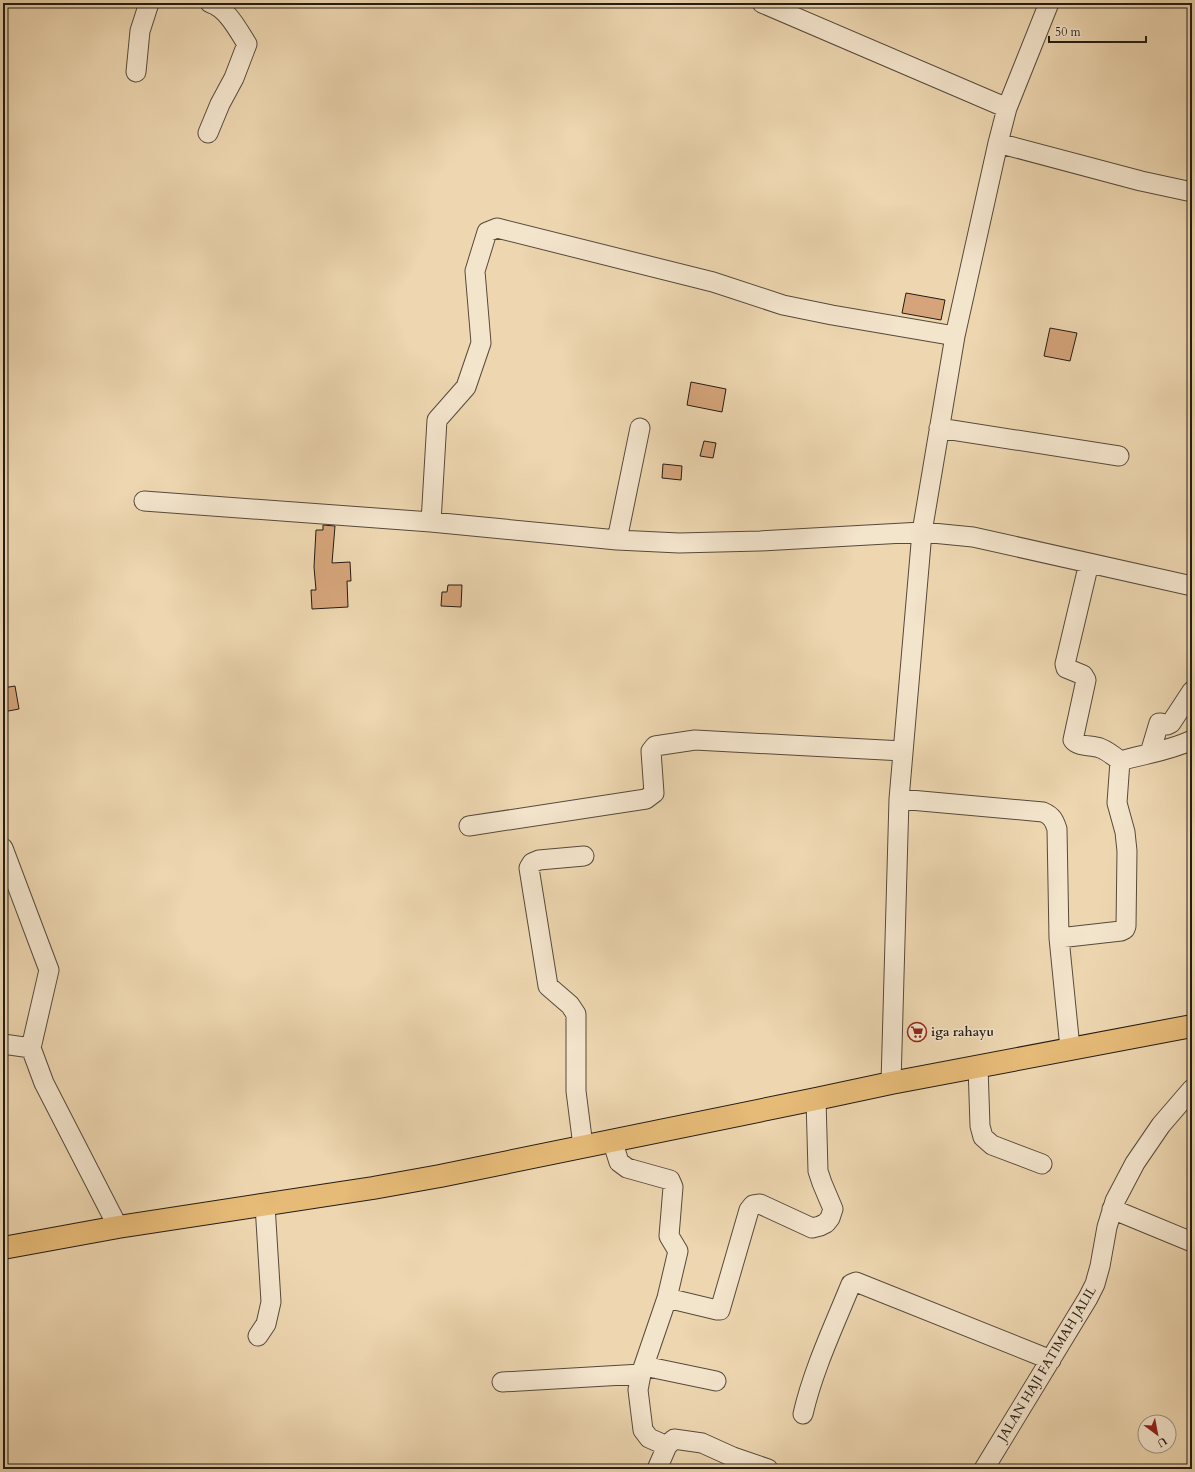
<svg xmlns="http://www.w3.org/2000/svg" width="1195" height="1472" font-family="Cardo,serif">
	<style>
		.building { fill: #d5a47a; stroke: #241c13 }
		.lines { fill: none; stroke-linecap: round; stroke-linejoin: round }
		.minor-casing { stroke: #564a3a; stroke-width: 21 }
		.major-casing { stroke: #241c13; stroke-width: 24 }
		.minor { stroke: #f3e4cc; stroke-width: 19 }
		.major { stroke: #e6bb78; stroke-width: 22 }
		.labels { text-anchor: middle; dominant-baseline: central; stroke-width: 3; stroke-linejoin: round; paint-order: stroke }
		.poi-label { font-size: 13px; font-weight: bold; fill: #241c13; stroke: #f3e4cc; text-anchor: start }
		.street-label { font-size: 13px; fill: #241c13; stroke: #f3e4cc }
	</style>
	<rect width="100%" height="100%" fill="#edd6b0"/>
	<filter id="stains"><feTurbulence type="fractalNoise" baseFrequency=".005" numOctaves="4"/><feColorMatrix values="0 0 0 0 .2 0 0 0 0 .09 0 0 0 0 .02 0 0 0 .5 -.17"/></filter>
	<radialGradient id="worn" r=".72"><stop offset=".6" stop-color="#630" stop-opacity="0"/><stop offset="1" stop-color="#630" stop-opacity=".3"/></radialGradient>
	<path class="building" d="M906 293 945 300 941 320 902 313Z
		M1050 328 1077 333 1070 361 1044 356Z
		M691 382 726 389 722 412 687 405Z
		M704 441 716 443 713 458 700 456Z
		M663 464 682 466 681 480 662 478Z
		M323 525 335 526 332 563 350 562 351 581H347L348 607 312 609 311 590H316L314 567 316 530H323Z
		M448 585H462L461 607 441 606 442 592H447Z
		M15 686 19 709 3 712V688Z"/>
	<g class="lines">
		<defs>
			<path id="minor" d="M762 3 1007 108
				M136 72 140 31 149 3
				M208 133 220 104 234 78 247 44C238 30 227 8 210 3
				M998 143 1141 181 1192 192
				M939 428 1119 456
				M144 501 431 522 617 540 679 543 760 541 922 532 973 537 1192 586
				M431 522 437 420 466 387 481 343 475 271 487 232 497 228 713 282 783 305 832 315 955 336
				M617 540 640 428
				M1150 753 1159 723H1161L1167 725 1171 723 1192 691
				M1120 761C1144 754 1169 751 1192 740
				M899 799 1043 812C1052 816 1054 820 1057 829L1059 938 1070 1048
				M469 826 646 799 654 793 651 751 655 746 695 740 903 751
				M3 848 49 970 31 1048 44 1083 118 1227
				M1059 938 1121 931 1125 929 1126 926 1127 851 1125 832 1117 803 1120 761C1114 756 1108 751 1100 748 1092 745 1078 747 1073 740L1086 680 1083 675 1066 668 1065 664 1089 563
				M3 1044 31 1048
				M978 1066 980 1126 983 1137 992 1145 1042 1164
				M891 1083 899 799 922 532 955 336 998 143 1007 108 1049 3
				M612 1140 619 1162 627 1168 670 1180 673 1187 669 1236 678 1251 667 1298 641 1374 638 1390 643 1430 649 1438 667 1446 674 1439 702 1443 733 1457 768 1469
				M583 1146 576 1091V1014L570 1005 548 986 529 868 532 863 539 860 584 856
				M1112 1209 1192 1242
				M667 1298 717 1310H720L749 1210 753 1205 760 1204 812 1228 820 1226 826 1223 830 1218 833 1209 822 1183 818 1171 816 1099
				M258 1336 266 1324 271 1302 265 1205
				M644 1366 716 1381
				M502 1382 641 1374
				M803 1414C813 1370 834 1326 851 1284L856 1282 1051 1360
				M657 1469 667 1446
				M984 1469 1088 1298 1095 1284 1100 1266 1107 1227 1115 1201 1135 1163 1161 1125 1192 1089"/>
			<path id="major" d="M3 1248 118 1227 373 1188 440 1176 816 1099 891 1083 1192 1026"/>
		</defs>
		<use href="#minor" class="minor-casing"/>
		<use href="#major" class="major-casing"/>
		<use href="#minor" class="minor"/>
		<use href="#major" class="major"/>
	</g>
	<defs>
		<symbol id="supermarket-ring" viewBox="-11 -11 22 22"><circle r="9.5" fill="#f3e4cc" stroke="#8f2418" stroke-width="1.5"/><path d="M-6-5.5h2.5l.6 2H6L4.5 2H-2.5L-4.4-4H-6ZM-1.5 3.2a1.3 1.3 0 1 0 .1 0ZM3 3.2a1.3 1.3 0 1 0 .1 0Z" fill="#8f2418"/></symbol>
	</defs>
	<g fill-rule="evenodd">
		<use href="#supermarket-ring" x="906" y="1021" width="22" height="22"/>
	</g>
	<g class="labels">
		<g class="poi-label">
			<text x="931" y="1032">iga rahayu</text>
		</g>
		<g class="street-label">
			<text transform="translate(1047 1364) rotate(-59)">JALAN HAJI FATIMAH JALIL</text>
		</g>
	</g>
	<rect width="1195" height="1472" fill="none" stroke="#edd6b0" stroke-width="16"/>
	<rect x="4" y="4" width="1187" height="1464" fill="none" stroke="#241c13" stroke-width="2"/>
	<rect x="8" y="8" width="1179" height="1456" fill="none" stroke="#241c13"/>
	<g transform="translate(1157 1434) rotate(148)"><circle r="19" fill="#f3e4cc" stroke="#a09482"/>
	<path d="M0-3L7 15L0 10L-7 15Z" fill="#8f2418"/>
	<text y="-6" font-size="11" font-weight="bold" text-anchor="middle" fill="#241c13">U</text>
	</g>
	<path d="M1049 36v6h97v-6" fill="none" stroke="#241c13" stroke-width="2"/>
	<text x="1055" y="36" font-size="12" fill="#241c13" stroke="#f3e4cc" stroke-width="3" paint-order="stroke">50 m</text>
	<rect width="100%" height="100%" filter="url(#stains)"/>
	<rect width="100%" height="100%" fill="url(#worn)"/>
</svg>
